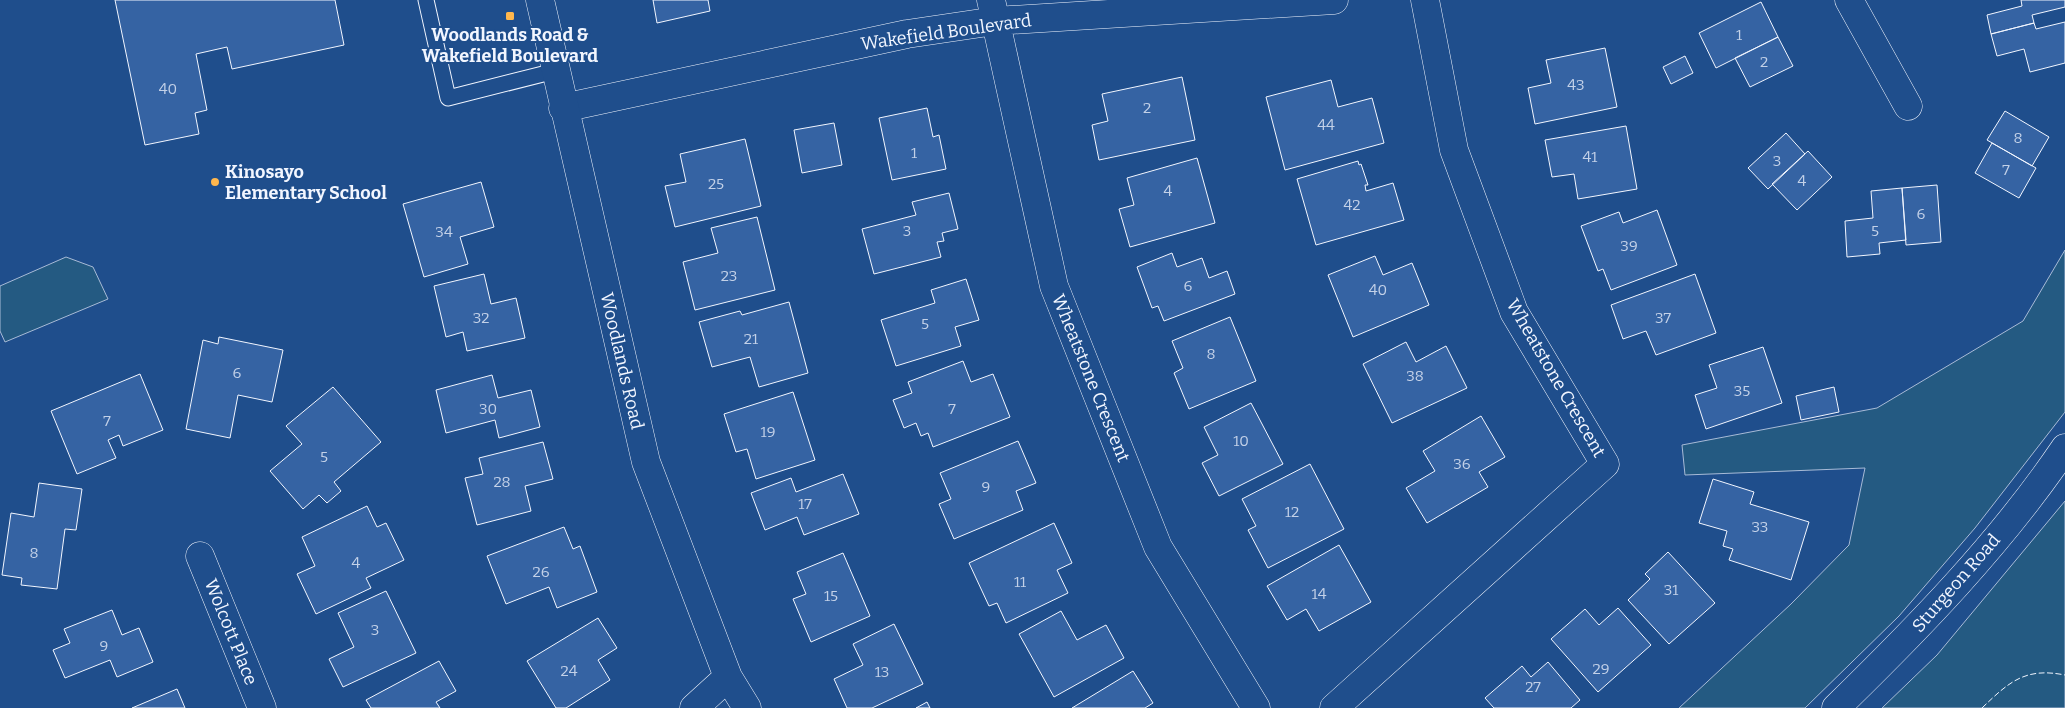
<svg xmlns="http://www.w3.org/2000/svg" width="2065" height="708" font-family="Bitter,serif">
	<style>
		.green { fill: #245a82; stroke: #a8bbd7 }
		.building { fill: #3563a3; stroke: #f2f6ff }
		.lines { fill: none; stroke-linecap: round; stroke-linejoin: round }
		.service-casing { stroke: #f2f6ff; stroke-width: 17 }
		.minor-casing { stroke: #f2f6ff; stroke-width: 29 }
		.tertiary-casing { stroke: #f2f6ff; stroke-width: 29 }
		.secondary-casing { stroke: #f2f6ff; stroke-width: 29 }
		.service { stroke: #1f4e8c; stroke-width: 15 }
		.minor { stroke: #1f4e8c; stroke-width: 28 }
		.tertiary { stroke: #1f4e8c; stroke-width: 28 }
		.secondary { stroke: #1f4e8c; stroke-width: 28 }
		.fence { stroke: #f2f6ff; stroke-width: 1; stroke-dasharray: 6 2.5; stroke-linecap: butt }
		.poi-dot { fill: #ffb74d; stroke: #1f4e8c; stroke-width: 2 }
		.labels { text-anchor: middle; dominant-baseline: central; stroke-width: 4; stroke-linejoin: round; paint-order: stroke }
		.number-label { font-size: 15px; fill: #c3d1e8 }
		.street-label { font-size: 18px; fill: #f2f6ff; stroke: #1f4e8c }
		.poi-label { font-size: 18px; font-weight: bold; fill: #f2f6ff; stroke: #1f4e8c }
	</style>
	<rect width="100%" height="100%" fill="#1f4e8c"/>
	<path class="green" d="M2065 250V412L1975 528 1899 616 1805 708H1679L1791 604 1849 545 1865 468 1685 475 1682 445 1877 408 2023 321Z
		M66 257 93 267 108 299 5 342 0 331V286Z
		M2065 501V708H1882L1937 655Z"/>
	<path class="building" d="M115 0H335L344 45 232 69 227 47 196 54 207 110 195 113 199 134 145 145Z
		M653 0H708L710 11 657 23Z
		M2021 0H2065V7L2032 15 2034 23 1991 34 1987 15 2022 6Z
		M1761 2 1778 37 1716 68 1699 33Z
		M2065 22V63L2030 72 2024 49 1997 56 1991 34 2034 23 2036 29Z
		M1778 37 1793 66 1750 87 1735 58Z
		M1605 48 1617 107 1535 124 1528 88 1551 83 1546 60Z
		M1685 56 1693 73 1671 84 1663 67Z
		M1182 77 1195 140 1099 160 1092 125 1108 121 1102 94Z
		M1331 80 1338 107 1372 98 1384 143 1285 170 1266 97Z
		M927 108 933 137 939 135 946 169 892 180 879 118Z
		M2005 111 2049 137 2032 166 1987 140Z
		M834 123 842 165 802 173 794 130Z
		M1626 126 1637 189 1578 199 1574 174 1552 177 1545 140Z
		M1786 133 1805 154 1768 189 1748 168Z
		M745 139 761 206 675 227 665 186 686 182 680 154Z
		M1992 143 2036 168 2019 198 1975 173Z
		M1808 151 1832 177 1797 210 1772 184Z
		M1197 158 1215 223 1130 247 1119 209 1134 205 1127 178Z
		M1358 161 1359 165 1361 164 1368 185H1365L1366 191 1393 183 1404 220 1316 245 1297 179Z
		M481 182 494 227 460 237 468 264 424 277 403 204Z
		M1937 185 1941 242 1906 245 1902 188Z
		M1902 188 1906 240 1879 243 1880 254 1847 257 1845 221 1873 218 1871 191Z
		M949 193 958 229 942 233 944 241 937 242 941 257 874 274 862 229 916 215 912 202Z
		M1657 210 1677 265 1611 290 1603 269 1598 271 1581 226 1619 212 1623 223Z
		M757 217 775 290 695 310 683 262 718 253 711 228Z
		M1172 253 1177 267 1202 258 1209 278 1227 271 1235 294 1164 321 1158 306 1152 308 1137 267Z
		M1375 256 1383 275 1412 263 1429 305 1353 337 1328 275Z
		M484 274 491 304 516 298 525 338 467 351 463 332 446 337 434 286Z
		M1695 274 1716 333 1656 355 1646 331 1623 339 1611 305Z
		M966 279 979 320 955 327 961 346 896 366 881 320 935 303 931 290Z
		M789 302 808 373 759 387 750 357 712 367 699 322 740 311 742 315Z
		M1230 317 1256 381 1189 409 1174 373 1183 368 1172 341Z
		M219 337 283 350 272 402 238 395 230 438 186 429 203 340 218 344Z
		M1406 342 1416 362 1446 346 1467 388 1392 423 1363 364Z
		M1763 347 1782 403 1706 429 1695 395 1717 388 1709 365Z
		M963 361 971 382 993 374 1010 417 933 447 928 433 921 436 916 423 904 428 893 400 912 393 908 382Z
		M140 374 163 430 123 446 119 435 108 440 116 458 77 474 51 411Z
		M492 375 498 398 531 390 540 427 499 438 495 420 446 433 436 390Z
		M333 387 381 442 334 482 341 491 327 503 319 495 303 509 270 471 302 444 286 426Z
		M1834 387 1839 412 1801 420 1796 396Z
		M793 392 815 460 756 479 747 449 736 452 724 414Z
		M1251 403 1283 464 1219 496 1202 463 1218 455 1204 427Z
		M1481 416 1505 457 1479 472 1488 487 1427 523 1406 488 1435 471 1423 451Z
		M1018 441 1036 483 1016 491 1023 510 954 539 939 504 951 499 940 473Z
		M543 442 553 479 525 486 531 511 477 525 465 478 483 474 479 458Z
		M1310 464 1344 529 1268 568 1248 530 1256 526 1242 499Z
		M843 474 859 514 804 535 797 517 765 530 751 493 791 478 796 492Z
		M1713 479 1754 492 1750 504 1809 522 1791 580 1729 560 1733 549 1723 546 1727 531 1699 523Z
		M39 483 82 489 76 530 65 529 57 589 21 585 22 578 2 575 11 513 34 517Z
		M367 506 377 527 386 523 404 560 366 578 371 588 316 614 297 574 315 566 302 537Z
		M1054 523 1072 563 1057 570 1068 593 1006 623 997 603 989 606 969 563Z
		M564 527 573 549 580 546 597 592 557 608 549 587 506 604 487 556Z
		M1339 545 1371 602 1319 631 1306 609 1287 620 1267 586Z
		M1668 552 1715 603 1669 644 1628 600 1650 579 1645 574Z
		M843 553 870 616 811 642 793 599 806 594 797 572Z
		M386 591 416 653 343 687 329 659 354 647 338 613Z
		M1618 608 1651 645 1598 692 1551 639 1585 609 1599 625Z
		M112 610 122 635 139 628 153 662 117 677 110 660 65 678 53 650 70 643 64 629Z
		M1061 611 1077 640 1106 625 1124 658 1054 697 1019 634Z
		M598 618 617 648 598 660 610 680 566 708H556L527 661Z
		M894 624 923 684 872 708H847L834 679 863 665 853 644Z
		M439 661 456 691 436 702 440 708H371L366 700Z
		M1548 662 1580 700 1571 708H1494L1485 698 1522 666 1531 677Z
		M1133 671 1153 703 1145 708H1072Z
		M177 689 185 708H132Z
		M927 702 930 708H916Z"/>
	<g class="lines">
		<defs>
			<path id="service" d="M426 0 448 98 555 71"/>
			<path id="minor" d="M991 0 1054 286 1158 547 1256 708
				M1849 0 1908 106
				M563 108 907 34 995 21 1334 0
				M200 556 262 708
				M1334 708 1605 464 1514 312 1454 150 1425 0"/>
			<path id="tertiary" d="M540 0 646 462 728 677 747 708
				M694 708 728 677"/>
			<path id="secondary" d="M1836 708C1918 628 2000 544 2065 448"/>
		</defs>
		<use href="#service" class="service-casing"/>
		<use href="#minor" class="minor-casing"/>
		<use href="#tertiary" class="tertiary-casing"/>
		<use href="#secondary" class="secondary-casing"/>
		<use href="#service" class="service"/>
		<use href="#minor" class="minor"/>
		<use href="#tertiary" class="tertiary"/>
		<use href="#secondary" class="secondary"/>
		<path class="fence" d="M1982 708C2009 682 2025 667 2065 675"/>
	</g>
	<g class="poi-dot">
		<rect x="505" y="11" width="10" height="10" rx="2.5"/>
		<circle cx="215" cy="182" r="5"/>
	</g>
	<g class="labels">
		<g class="number-label">
			<text x="1739" y="35">1</text>
			<text x="1764" y="62">2</text>
			<text x="1576" y="85">43</text>
			<text x="168" y="89">40</text>
			<text x="1147" y="108">2</text>
			<text x="1326" y="125">44</text>
			<text x="2018" y="138">8</text>
			<text x="914" y="153">1</text>
			<text x="1590" y="157">41</text>
			<text x="1777" y="161">3</text>
			<text x="2006" y="170">7</text>
			<text x="1802" y="181">4</text>
			<text x="716" y="184">25</text>
			<text x="1168" y="191">4</text>
			<text x="1352" y="205">42</text>
			<text x="1921" y="214">6</text>
			<text x="907" y="231">3</text>
			<text x="1875" y="231">5</text>
			<text x="444" y="232">34</text>
			<text x="1629" y="246">39</text>
			<text x="729" y="276">23</text>
			<text x="1188" y="286">6</text>
			<text x="1378" y="290">40</text>
			<text x="481" y="318">32</text>
			<text x="1663" y="318">37</text>
			<text x="925" y="324">5</text>
			<text x="751" y="339">21</text>
			<text x="1211" y="354">8</text>
			<text x="237" y="373">6</text>
			<text x="1415" y="376">38</text>
			<text x="1742" y="391">35</text>
			<text x="488" y="409">30</text>
			<text x="952" y="409">7</text>
			<text x="107" y="421">7</text>
			<text x="768" y="432">19</text>
			<text x="1241" y="441">10</text>
			<text x="324" y="457">5</text>
			<text x="1462" y="464">36</text>
			<text x="502" y="482">28</text>
			<text x="986" y="487">9</text>
			<text x="805" y="504">17</text>
			<text x="1292" y="512">12</text>
			<text x="1760" y="527">33</text>
			<text x="34" y="553">8</text>
			<text x="356" y="563">4</text>
			<text x="541" y="572">26</text>
			<text x="1020" y="582">11</text>
			<text x="1671" y="590">31</text>
			<text x="1319" y="594">14</text>
			<text x="831" y="596">15</text>
			<text x="375" y="630">3</text>
			<text x="104" y="646">9</text>
			<text x="1601" y="669">29</text>
			<text x="569" y="671">24</text>
			<text x="882" y="672">13</text>
			<text x="1533" y="687">27</text>
		</g>
		<g class="street-label">
			<text transform="translate(946 32) rotate(-8)">Wakefield Boulevard</text>
			<text transform="translate(622 361) rotate(77)">Woodlands Road</text>
			<text transform="translate(1091 378) rotate(68)">Wheatstone Crescent</text>
			<text transform="translate(1556 378) rotate(60)">Wheatstone Crescent</text>
			<text transform="translate(1956 583) rotate(-49)">Sturgeon Road</text>
			<text transform="translate(231 632) rotate(68)">Wolcott Place</text>
		</g>
		<g class="poi-label">
			<text x="510" y="35">Woodlands Road &amp;<tspan x="510" dy="21">Wakefield Boulevard</tspan></text>
			<text x="225" y="172" text-anchor="start">Kinosayo<tspan x="225" dy="21">Elementary School</tspan></text>
		</g>
	</g>
</svg>
